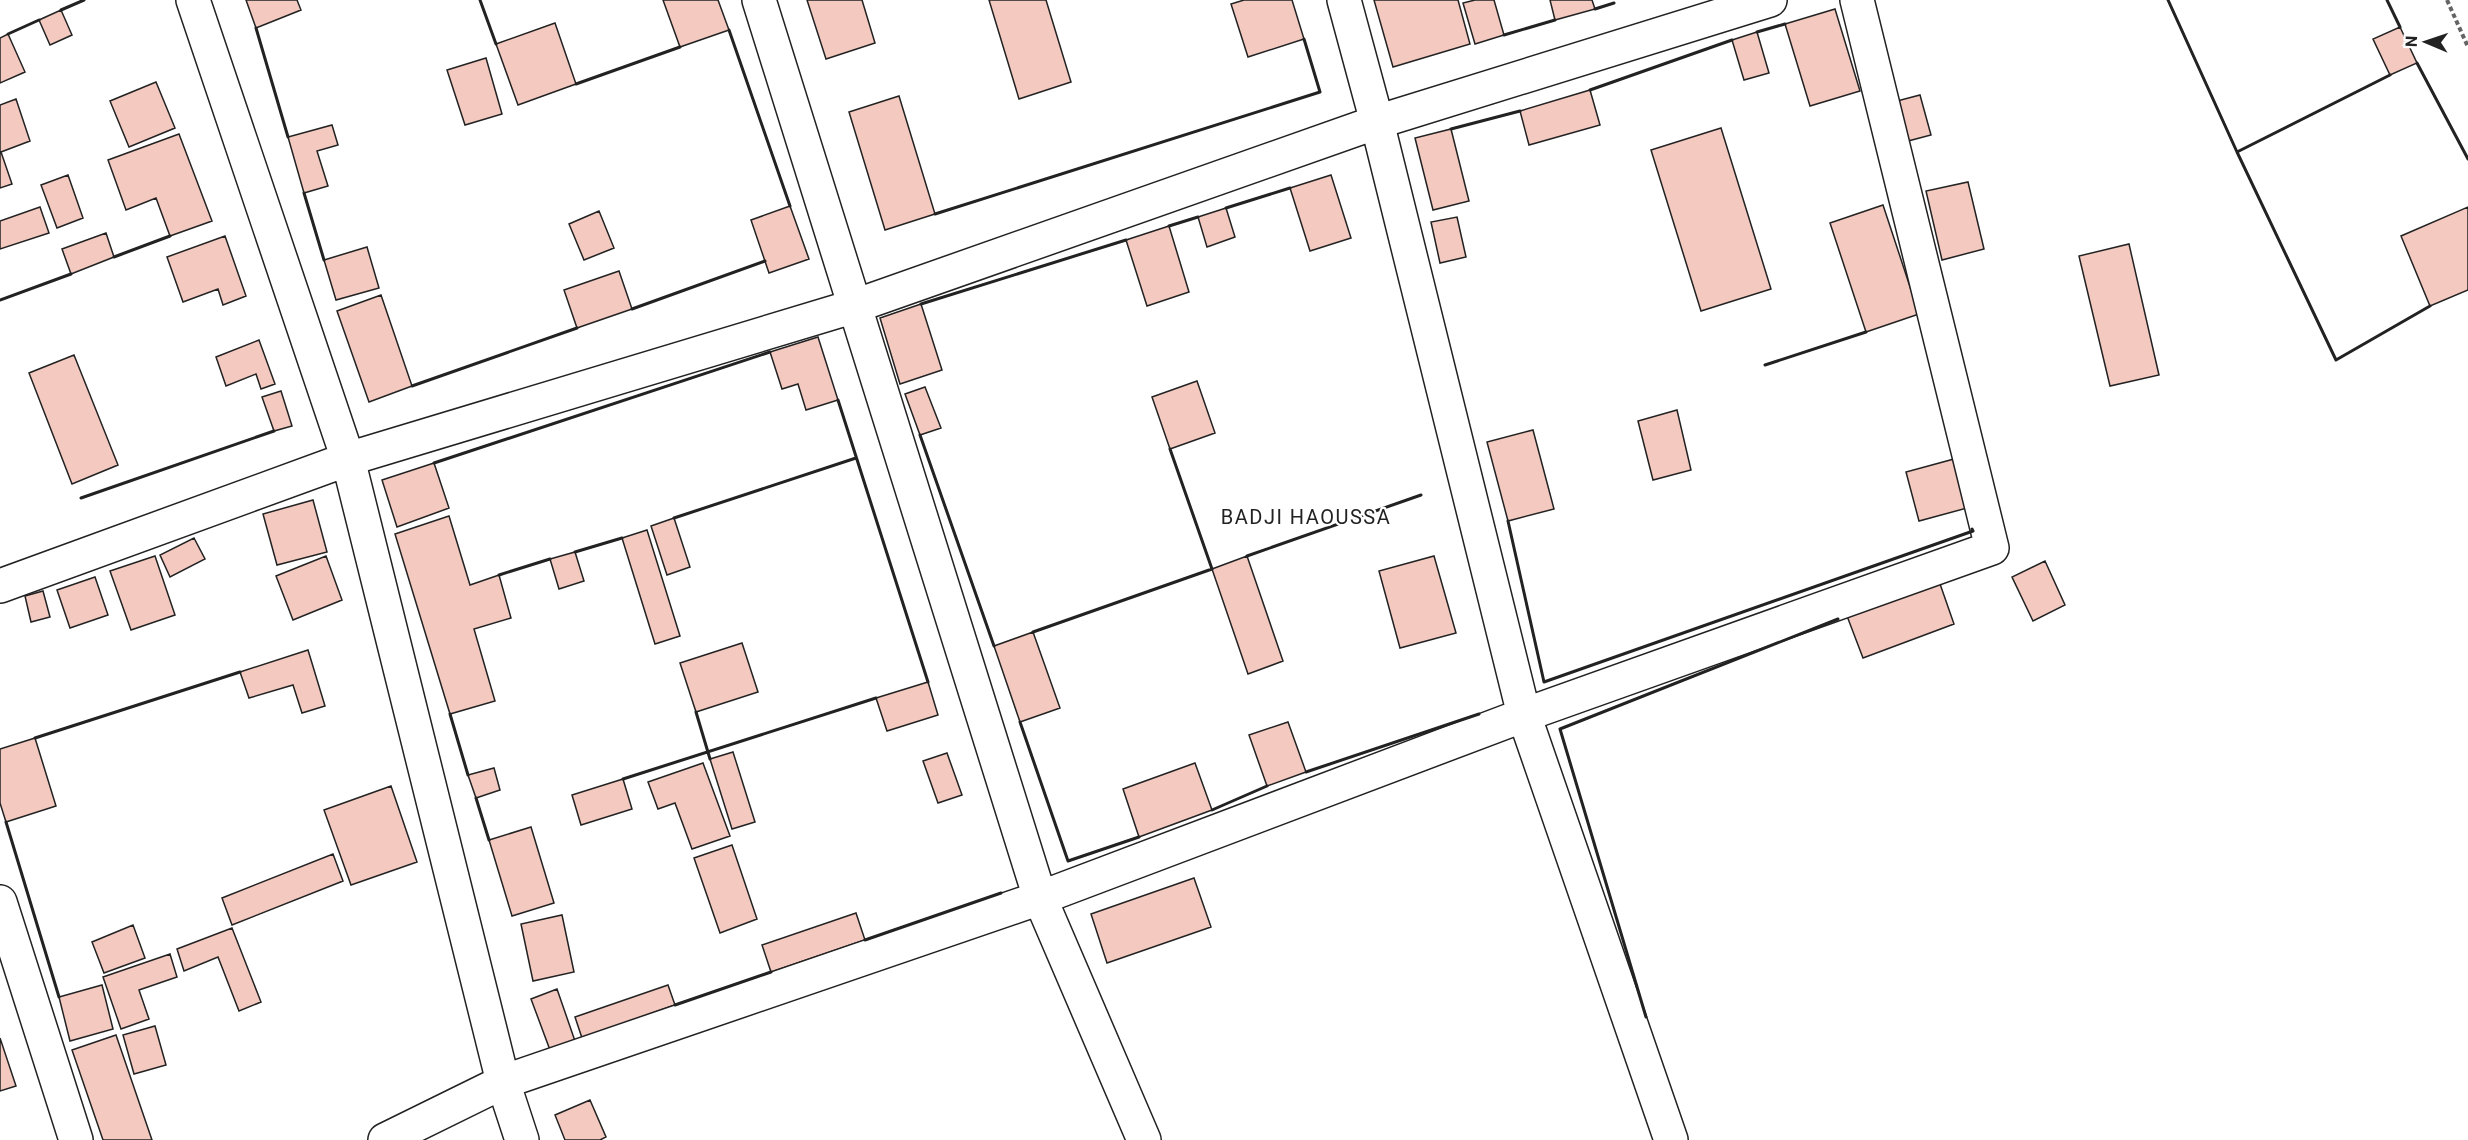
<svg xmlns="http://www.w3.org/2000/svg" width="2468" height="1140" font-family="Roboto,sans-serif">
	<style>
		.building { fill: #f3c9c0; stroke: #222; stroke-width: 1.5 }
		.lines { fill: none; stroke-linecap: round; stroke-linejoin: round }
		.minor-casing { stroke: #222; stroke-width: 36 }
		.path { stroke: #646464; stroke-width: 4; stroke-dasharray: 4.5 3; stroke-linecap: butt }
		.minor { stroke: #fff; stroke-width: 33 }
		.wall { stroke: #222; stroke-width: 3 }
		.labels { text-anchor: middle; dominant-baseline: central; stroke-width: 4.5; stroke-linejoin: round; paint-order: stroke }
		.quarter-label { font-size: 20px; letter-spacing: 1.5px; fill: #222; stroke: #fff }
	</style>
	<rect width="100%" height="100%" fill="#fff"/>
	<path class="building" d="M246 0H297L301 10 256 28Z
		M663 0H718L729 30 680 47Z
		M807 0H862L875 43 826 59Z
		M989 0H1046L1071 82 1019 99Z
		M1244 0H1292L1304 39 1248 57 1231 4Z
		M1374 0H1458L1470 44 1393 67Z
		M1475 0H1494L1504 35 1475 44 1463 3Z
		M1550 0H1592L1595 9 1555 20Z
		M1835 9 1860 91 1810 106 1785 24Z
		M61 10 72 35 50 45 39 20Z
		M555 23 576 84 518 105 496 44Z
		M2400 27 2417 63 2390 75 2373 39Z
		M1757 32 1769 73 1744 80 1732 40Z
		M8 34 25 72 0 83V38Z
		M486 58 502 114 465 125 447 70Z
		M156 82 175 128 129 147 110 101Z
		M1590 90 1600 125 1529 145 1520 111Z
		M1920 95 1931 135 1908 141 1897 101Z
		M899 96 935 214 885 230 849 112Z
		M16 99 30 141 1 152 12 184 0 188V105Z
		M332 125 338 145 317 151 328 186 304 193 288 137Z
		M1721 128 1771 289 1701 311 1651 150Z
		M1451 129 1469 201 1433 210 1415 138Z
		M179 134 212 221 170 236 156 198 126 210 108 160Z
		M68 175 83 218 57 228 41 185Z
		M1331 175 1351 238 1310 251 1290 188Z
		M1968 182 1984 249 1942 260 1926 191Z
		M1883 205 1919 314 1866 332 1830 223Z
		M790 206 809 259 769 273 751 220Z
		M40 207 49 233 0 249V221Z
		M2468 207V290L2430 306 2401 236Z
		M1226 208 1235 237 1207 247 1198 217Z
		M599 211 614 248 584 260 569 224Z
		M1457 217 1466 257 1440 263 1431 222Z
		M1169 226 1189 292 1147 306 1126 240Z
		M106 233 114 257 71 274 62 249Z
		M225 236 246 296 223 305 218 289 183 302 167 257Z
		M2129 244 2159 375 2110 386 2079 256Z
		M367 247 379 288 336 300 324 260Z
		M619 271 632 309 577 328 564 290Z
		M381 295 412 386 369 402 337 311Z
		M921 304 942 370 900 384 880 318Z
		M818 337 838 400 806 410 798 384 782 389 770 352Z
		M259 340 275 384 261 389 256 374 226 386 216 357Z
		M74 355 118 465 72 484 29 373Z
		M1197 381 1215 433 1170 449 1152 397Z
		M925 387 941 428 920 435 905 394Z
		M281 391 292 426 274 431 262 397Z
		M1677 410 1691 470 1653 480 1638 421Z
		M1533 430 1554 509 1508 521 1487 442Z
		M1954 459 1967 508 1919 521 1906 472Z
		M434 463 449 508 397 527 382 480Z
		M313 500 327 552 277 565 263 514Z
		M449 516 470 585 499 575 511 618 474 629 495 701 450 714 395 534Z
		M674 518 690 567 667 575 651 526Z
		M647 530 680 636 655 644 622 538Z
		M194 538 205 559 170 577 160 555Z
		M575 552 584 581 559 589 550 559Z
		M155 556 175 615 131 630 110 571Z
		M326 556 342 600 293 620 276 576Z
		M1247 556 1283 661 1248 674 1212 569Z
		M1434 556 1456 633 1400 648 1379 571Z
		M2045 561 2065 605 2033 621 2012 577Z
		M95 577 108 615 70 628 57 590Z
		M1939 581 1954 624 1863 658 1847 616Z
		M43 591 50 617 31 622 25 596Z
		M1033 632 1060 708 1020 722 994 646Z
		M742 643 758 692 696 712 680 663Z
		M308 650 325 706 302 713 293 685 249 698 240 672Z
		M928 682 938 715 887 731 876 698Z
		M1288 722 1306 772 1267 786 1249 735Z
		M35 738 56 806 6 822 0 803V749Z
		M733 752 755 822 732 829 710 759Z
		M947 753 962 795 938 803 923 761Z
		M703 763 730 836 692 849 675 803 658 809 648 782Z
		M1195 763 1212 810 1139 837 1123 789Z
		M494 768 500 790 476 798 468 775Z
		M623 779 632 809 581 825 572 795Z
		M391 786 417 862 351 885 324 810Z
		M531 827 554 903 512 916 489 840Z
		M732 845 757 919 720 933 694 858Z
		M333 854 343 881 232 925 222 898Z
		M1194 878 1211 927 1107 963 1091 914Z
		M856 913 865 940 771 972 762 945Z
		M562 915 574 972 533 981 521 924Z
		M133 925 145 958 104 973 92 942Z
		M232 928 261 1002 239 1011 218 957 184 971 177 949Z
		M170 954 177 977 139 990 149 1019 121 1029 103 977Z
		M102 985 113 1029 70 1041 59 997Z
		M668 985 675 1005 582 1038 575 1017Z
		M557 989 575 1041 550 1050 531 999Z
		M155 1026 166 1065 134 1074 123 1035Z
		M116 1035 152 1140H103L72 1050Z
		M0 1038 16 1086 0 1091Z
		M590 1100 606 1137 600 1140H565L555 1115Z"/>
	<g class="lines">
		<defs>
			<path id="minor" d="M193 0 348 459 503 1082 522 1140
				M759 0 1040 898 1144 1140
				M1344 0 1377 122 1524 715 1671 1140
				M0 586 348 459 855 306 1377 122 1770 0
				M0 902 76 1140
				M385 1140 503 1082 1040 898 1524 715 1992 548 1857 0"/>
		</defs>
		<use href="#minor" class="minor-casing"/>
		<path class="path" d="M2447 0 2468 47"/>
		<use href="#minor" class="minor"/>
		<path class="wall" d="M480 0 496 44
			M2168 0 2237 152
			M2387 0 2400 27
			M1595 9 1614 3
			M61 10 84 0
			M256 28 288 137
			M729 30 790 206
			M1757 32 1785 24
			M8 34 39 20
			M1504 35 1555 20
			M2417 63 2468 159
			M2390 75 2237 152 2336 360 2430 306
			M576 84 680 47
			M1590 90 1732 40
			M1451 129 1520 111
			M304 193 324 260
			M1226 208 1290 188
			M935 214 1320 92 1304 39
			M1169 226 1198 217
			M114 257 170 236
			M0 300 71 274
			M921 304 1126 240
			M632 309 765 261
			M1765 365 1866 332
			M412 386 577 328
			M838 400 928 682
			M920 435 994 646
			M434 463 770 352
			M81 498 274 431
			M674 518 856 458
			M1508 521 1544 682 1973 531 1972 529
			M575 552 622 538
			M1247 556 1421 495
			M499 575 550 559
			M1033 632 1212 569 1170 449
			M696 712 710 759
			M450 714 468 775
			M1020 722 1068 861 1139 837
			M35 738 240 672
			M1306 772 1479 714
			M623 779 876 698
			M476 798 489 840
			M1212 810 1267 786
			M6 822 59 997
			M865 940 1001 893
			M675 1005 771 972
			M1646 1017 1560 729 1838 619"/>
	</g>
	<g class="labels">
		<g class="quarter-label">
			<text x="1306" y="517">BADJI HAOUSSA</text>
		</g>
	</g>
	<g transform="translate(2426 42) rotate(272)" stroke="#ffffff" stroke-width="4.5" paint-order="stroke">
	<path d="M0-4.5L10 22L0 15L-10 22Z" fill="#222222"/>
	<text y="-9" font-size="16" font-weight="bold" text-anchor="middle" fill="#222222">N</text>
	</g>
</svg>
